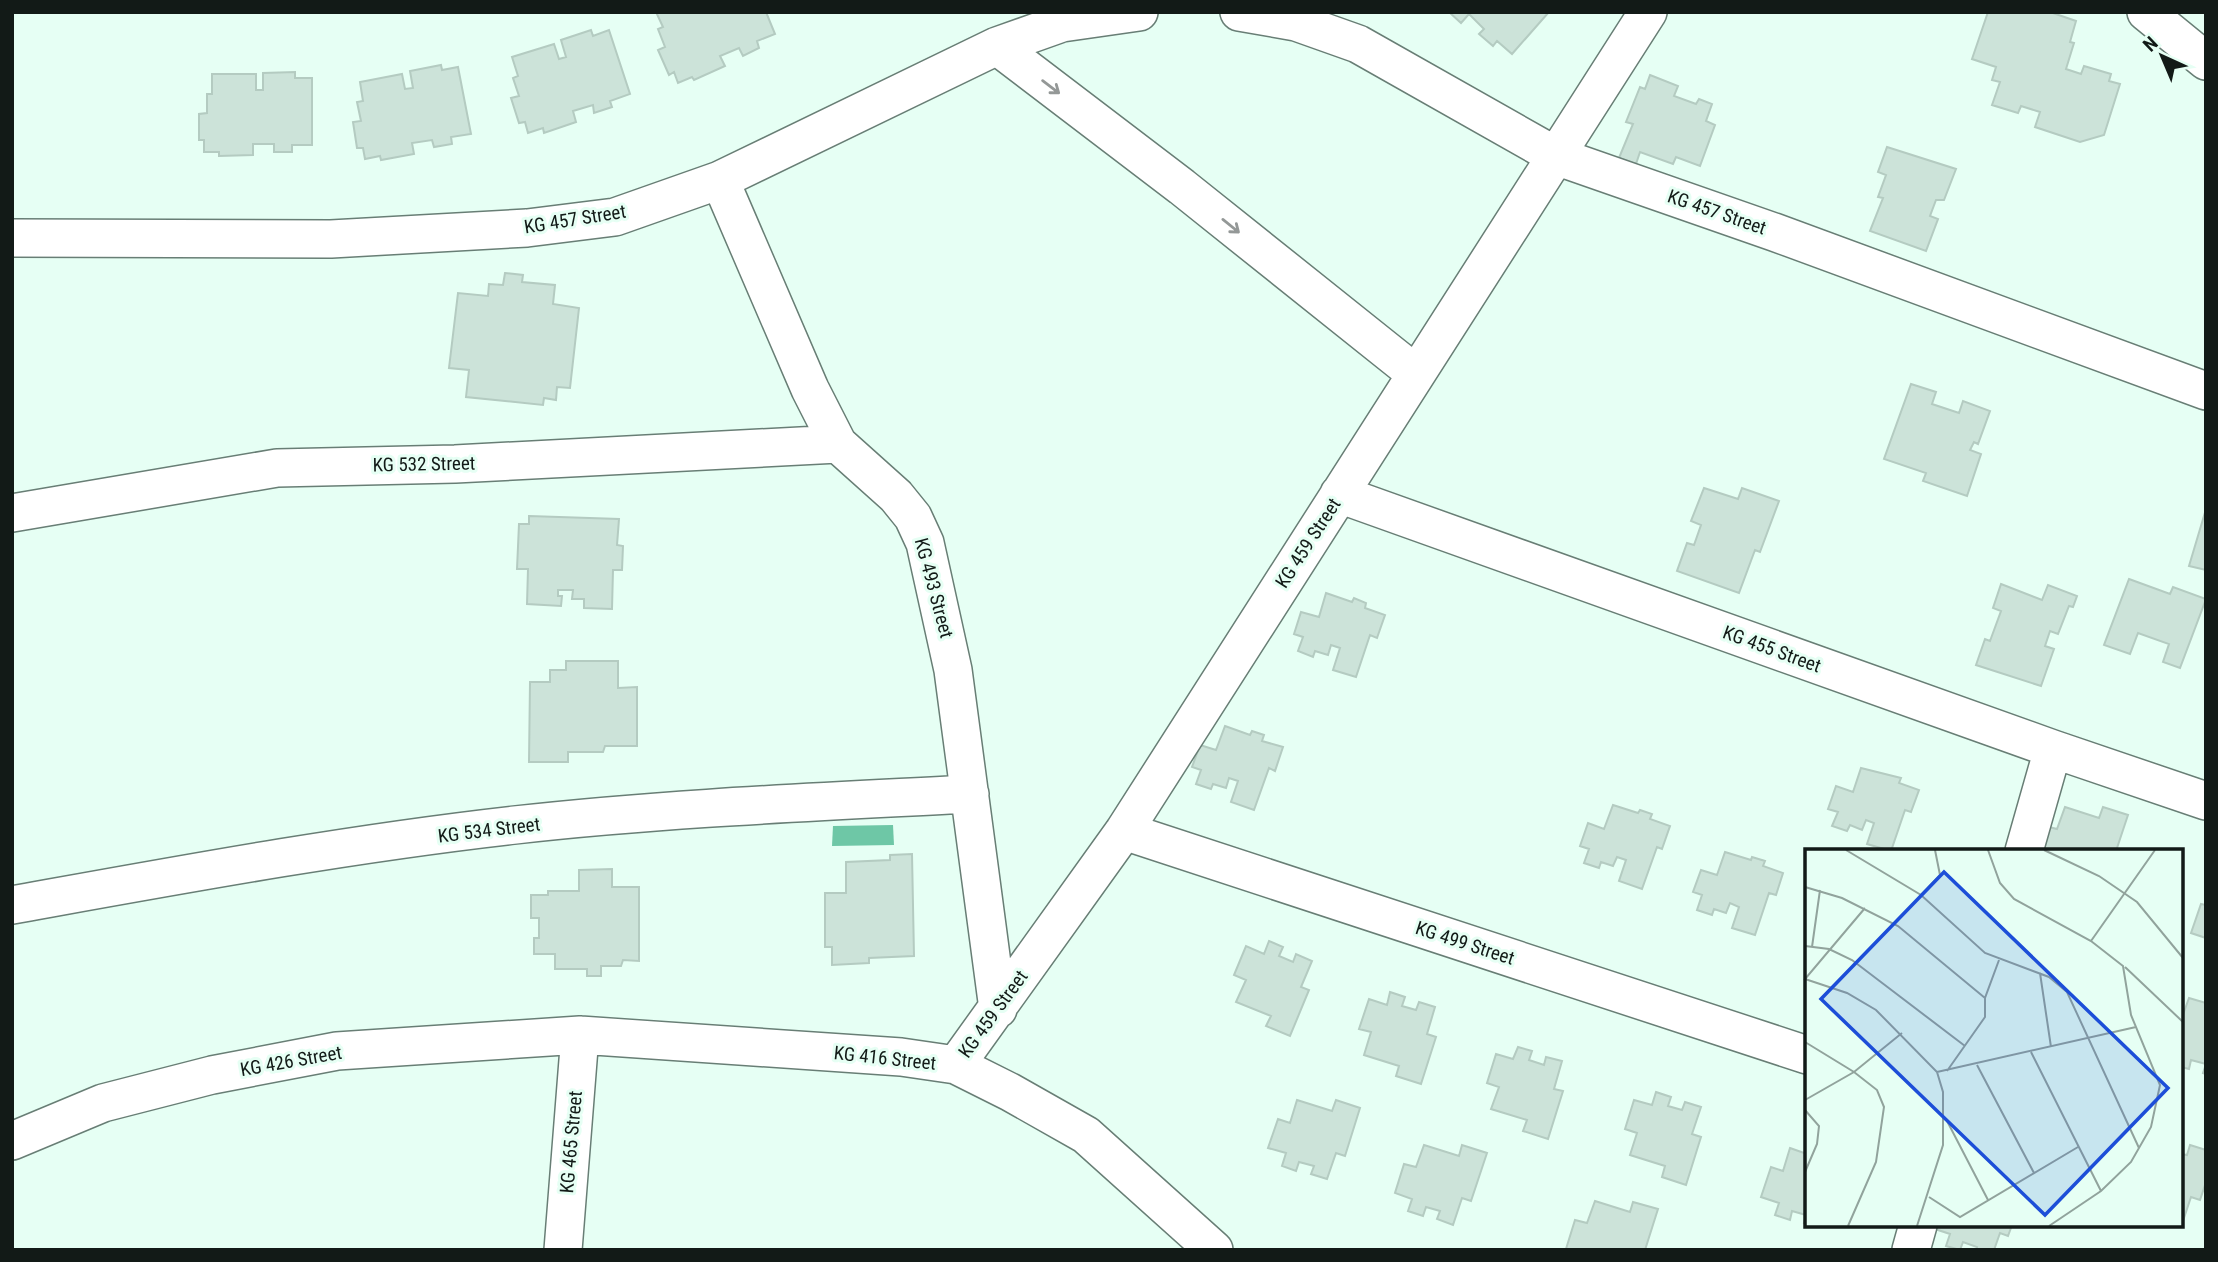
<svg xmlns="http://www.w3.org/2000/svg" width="2218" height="1262" font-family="'Roboto Condensed',sans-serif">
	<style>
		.water { fill: #6ec7a6 }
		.building { fill: #cce3d9; stroke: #b4cbc1; stroke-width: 2 }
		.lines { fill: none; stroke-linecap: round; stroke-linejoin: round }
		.minor-casing { stroke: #687e75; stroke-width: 40 }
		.minor { stroke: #fff; stroke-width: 37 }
		.oneway { stroke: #949897 }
		.labels { text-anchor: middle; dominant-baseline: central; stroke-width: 6; stroke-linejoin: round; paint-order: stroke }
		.street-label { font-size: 19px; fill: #121a17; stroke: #e6fff4 }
		.inset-road { fill: none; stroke: #91a39c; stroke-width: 2 }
		.view { fill: #1d4ed8; fill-opacity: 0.15; stroke: #1d4ed8; stroke-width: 3.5 }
		.inset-edge { fill: none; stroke: #121a17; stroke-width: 3.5 }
	</style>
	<rect width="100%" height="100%" fill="#e6fff4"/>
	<path class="water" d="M893 825 894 845 832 846 833 826Z"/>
	<path class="building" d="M656 12H766L775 34 757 41 759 48 743 56 739 48 720 56 725 66 694 80 692 77 678 83 674 72 669 75 658 50 665 47 658 29 663 27Z
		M1449 12H1549L1512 54 1497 41 1493 46 1479 34 1484 29 1469 14 1461 23Z
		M1988 12H2050L2076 21 2070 42 2074 43 2066 69 2081 74 2084 66 2111 74 2109 81 2120 84 2104 135 2080 142 2035 127 2040 112 2021 106 2018 113 1992 105 2000 82 1992 80 1996 67 1972 59Z
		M591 30 593 36 609 30 630 94 610 101 612 107 594 113 593 105 573 111 576 122 544 133 543 128 528 133 525 122 519 123 511 98 519 96 513 78 518 76 512 57 554 44 559 59 566 57 561 40Z
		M441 65 442 70 458 67 471 134 451 137 452 144 434 147 432 140 412 143 414 154 381 160 380 156 365 159 363 148H357L353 122 361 121 357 102 363 101 360 82 402 74 405 89 413 88 410 71Z
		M295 72V78H312V145H292V152H274V144H253V155L219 156V152H204V140H199V114L207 113V94H212V74H256V90H263V73Z
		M1650 75 1678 86 1674 96 1696 104 1699 99 1712 104 1706 121 1715 125 1700 166 1676 157 1673 164 1640 152 1636 164 1619 158 1633 124 1626 122 1640 87 1645 89Z
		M1887 147 1956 169 1944 200H1936L1930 216 1938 219 1926 251 1870 231 1883 198 1878 197 1886 175 1878 172Z
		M505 273 523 275 522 282 555 285 553 304 579 308 570 388 557 387 556 400 544 398 543 405 466 397 469 370 449 368 458 293 488 296 489 284 503 285Z
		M1911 384 1936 392 1932 404 1959 413 1963 401 1990 411 1978 444 1974 442 1970 450 1981 454 1967 496 1923 481 1926 473 1884 459Z
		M1704 488 1738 499 1742 488 1779 501 1760 552 1755 550 1739 593 1677 571 1687 543 1694 545 1701 525 1691 521Z
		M2206 509V570L2189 566Z
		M529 516 619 519 617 545 623 546 622 570H613L612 609 584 608V599H572L573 590H558V596H562L561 606 527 604 528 569H517L519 524H529Z
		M2129 579 2170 594 2173 587 2206 599 2180 668 2163 662 2169 644 2138 633 2130 654 2104 645Z
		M2001 584 2042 600 2048 585 2077 596 2073 607 2069 606 2058 634 2050 631 2045 646 2054 649 2041 686 1976 665 1985 639 1990 641 2001 611 1993 608Z
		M1326 593 1352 602 1354 598 1366 603 1365 608 1385 615 1377 638 1370 635 1356 677 1333 670 1340 648 1331 645 1328 655 1315 651 1313 657 1298 651 1303 637 1294 634 1301 612 1319 617Z
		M566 661H618V688L637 687V746H605L603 752H568V762H529L530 682H550V670H566Z
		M1225 726 1250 735 1252 731 1264 735 1262 741 1283 747 1275 771 1269 768 1254 810 1231 802 1238 781 1229 778 1226 788 1213 784 1211 789 1196 784 1201 770 1192 767 1200 745 1216 750Z
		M1861 768 1901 778 1899 783 1919 790 1911 812 1905 810 1891 851 1867 844 1874 823 1866 820 1862 830 1850 825 1847 831 1832 826 1838 812 1828 809 1836 786 1853 792Z
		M1613 805 1638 813 1640 810 1652 814 1650 819 1670 826 1662 849 1657 847 1642 889 1619 881 1626 860 1617 857 1613 866 1601 862 1599 868 1584 863 1589 849 1580 846 1588 823 1604 829Z
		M2065 807 2099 818 2103 807 2128 815 2116 851H2037L2045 826 2057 829Z
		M1725 852 1751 860 1752 857 1765 861 1763 866 1783 873 1776 895 1769 893 1755 935 1732 928 1739 907 1730 903 1726 913 1714 909 1712 915 1697 910 1702 895 1693 892 1701 870 1717 875Z
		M912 854 914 956 869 958V963L832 965V947H825V893H846V862L890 860V855Z
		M612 869V887H639V961L623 960 621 966H601V976H587V969H555V954H534V938H539V918H531V895H548V891H579V870Z
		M2201 904 2206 905V938L2191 933Z
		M1269 941 1283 947 1279 956 1293 962 1296 954 1312 961 1301 987 1309 990 1290 1036 1266 1026 1271 1016 1236 1002 1246 980 1234 975 1246 946 1264 954Z
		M1390 992 1405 997 1402 1006 1416 1010 1419 1002 1435 1007 1427 1034 1436 1037 1421 1084 1396 1076 1399 1066 1364 1055 1371 1032 1359 1029 1369 999 1387 1005Z
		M2189 998 2206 1003V1074L2203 1073 2206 1064 2191 1060 2189 1069 2181 1067V1020Z
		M1518 1047 1532 1051 1529 1060 1544 1065 1546 1057 1562 1061 1554 1089 1563 1091 1548 1139 1523 1131 1527 1120 1491 1109 1499 1087 1487 1083 1496 1054 1513 1059Z
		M1656 1092 1671 1097 1668 1106 1682 1110 1685 1102 1701 1107 1692 1134 1701 1137 1686 1185 1662 1177 1665 1166 1630 1155 1637 1133 1625 1129 1634 1100 1652 1105Z
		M1297 1100 1332 1111 1336 1100 1360 1108 1345 1156 1336 1153 1327 1179 1311 1174 1314 1166 1299 1162 1296 1171 1282 1166 1286 1153 1268 1148 1278 1119 1290 1123Z
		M1424 1145 1459 1156 1462 1145 1487 1153 1471 1201 1462 1198 1453 1225 1437 1219 1440 1211 1426 1207 1423 1216 1408 1211 1412 1199 1395 1193 1404 1164 1416 1167Z
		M2190 1145 2206 1150V1182L2200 1200 2191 1197 2182 1224 2181 1154 2187 1155Z
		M1790 1148 1807 1154V1224L1804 1223 1806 1215 1792 1211 1790 1220 1775 1215 1779 1203 1761 1197 1771 1167 1783 1171Z
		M1595 1201 1630 1212 1633 1202 1658 1209 1645 1250 1566 1249 1575 1220 1587 1223Z
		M1933 1225H2012L2008 1236 2000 1233 1994 1250H1976L1977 1247 1963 1242 1960 1250 1946 1246 1950 1234 1932 1228Z"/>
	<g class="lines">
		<defs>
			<path id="minor" d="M1239 12 1296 22 1358 44 1556 156 1774 232 2206 391
				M2146 12 2206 61
				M997 46 1182 187 1416 374
				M720 180 810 389 838 444 896 496 913 517 925 543 953 670 998 1009
				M12 238 331 239 527 228 615 217 720 180 997 46 1062 23 1139 12
				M1339 494 2053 749 2206 801
				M12 513 277 468 455 464 838 444
				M1124 831 1807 1055
				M2024 851 2053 749
				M12 905C179 875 346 844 515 825 666 808 818 802 970 794
				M956 1065 1124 831 1648 12
				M12 1141 103 1103 212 1075 337 1051 580 1035 901 1057 956 1065 1010 1092 1086 1135 1214 1250
				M563 1250 580 1035
				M1911 1250 1918 1225"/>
		</defs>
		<use href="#minor" class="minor-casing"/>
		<use href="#minor" class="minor"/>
	</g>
	<defs><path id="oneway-shaft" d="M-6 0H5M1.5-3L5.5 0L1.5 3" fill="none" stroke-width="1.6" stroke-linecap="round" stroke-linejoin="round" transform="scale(1.75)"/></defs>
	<g class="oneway">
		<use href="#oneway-shaft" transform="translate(1051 87) rotate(37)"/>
		<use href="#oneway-shaft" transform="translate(1231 226) rotate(39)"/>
	</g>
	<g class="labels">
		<g class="street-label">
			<text transform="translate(1717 212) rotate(19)">KG 457 Street</text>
			<text transform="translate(575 219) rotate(-9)">KG 457 Street</text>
			<text transform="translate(424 464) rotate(-1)">KG 532 Street</text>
			<text transform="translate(1308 543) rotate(-57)">KG 459 Street</text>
			<text transform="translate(934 588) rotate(75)">KG 493 Street</text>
			<text transform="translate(1772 649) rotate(20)">KG 455 Street</text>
			<text transform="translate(489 830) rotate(-7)">KG 534 Street</text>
			<text transform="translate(1465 943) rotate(18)">KG 499 Street</text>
			<text transform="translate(993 1014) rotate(-54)">KG 459 Street</text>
			<text transform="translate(885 1058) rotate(6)">KG 416 Street</text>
			<text transform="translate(291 1061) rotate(-10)">KG 426 Street</text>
			<text transform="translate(571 1142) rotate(-85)">KG 465 Street</text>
		</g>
	</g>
	<g transform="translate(1805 849)">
		<rect width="378" height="378" fill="#e6fff4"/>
		<path class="inset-road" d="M41 1 116 46 180 104 244 128 262 143 334 299M183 1 195 34 209 50 286 92 318 117 326 166 355 236 346 278 326 313 296 342 244 377M239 1 294 27 332 53 378 109M0 38 37 49 93 77 180 149M116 46 135 26 130 1M60 59 0 130 42 144 71 161 132 223 138 243V296L112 377M286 92 350 1M0 97 24 100 47 111 160 197M7 98 15 41M320 118 378 173M235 124 246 198M0 193 49 223 72 241 79 258 71 313 43 377M226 203 296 342M172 216 229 324M142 222 180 168V149L194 111M132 223 331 178M0 251 49 223 97 184M0 261 14 277 12 295 0 323M141 270 183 351M124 348 155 368 273 298"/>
		<path class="view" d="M139 23 363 239 240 366 16 150Z"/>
		<rect width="378" height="378" class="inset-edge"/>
	</g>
	<rect width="2218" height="1262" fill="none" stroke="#121a17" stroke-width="28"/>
	<g transform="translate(2162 56) rotate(316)" stroke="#e6fff4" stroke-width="5" paint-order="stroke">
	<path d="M0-5L12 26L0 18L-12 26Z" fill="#121a17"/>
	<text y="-10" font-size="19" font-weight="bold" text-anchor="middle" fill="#121a17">N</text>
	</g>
</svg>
